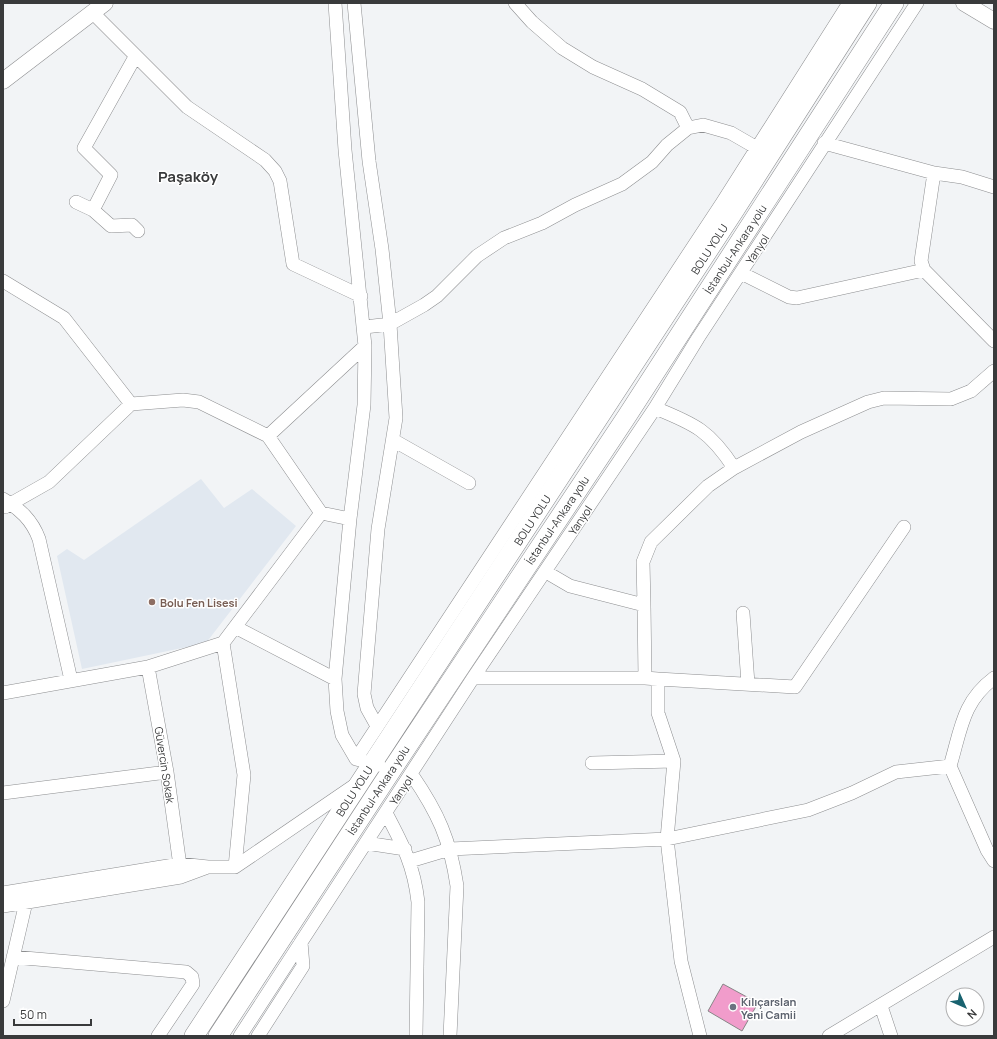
<svg xmlns="http://www.w3.org/2000/svg" width="997" height="1039" font-family="Manrope,sans-serif">
	<style>
		.built { fill: #e1e8f0 }
		.building { fill: #f19ccb; stroke: #888687 }
		.lines { fill: none; stroke-linecap: round; stroke-linejoin: round }
		.minor-casing { stroke: #8d8e90; stroke-width: 14 }
		.major-casing { stroke: #8d8e90; stroke-width: 17 }
		.highway-casing { stroke: #8d8e90; stroke-width: 20 }
		.minor { stroke: #fff; stroke-width: 13 }
		.major { stroke: #fff; stroke-width: 16 }
		.highway { stroke: #fff; stroke-width: 19 }
		.education-dot { fill: #8d6e63; stroke: #fff; stroke-width: 1.5 }
		.worship-dot { fill: #6b7280; stroke: #fff; stroke-width: 1.5 }
		.labels { text-anchor: middle; dominant-baseline: central; stroke-width: 3; stroke-linejoin: round; paint-order: stroke }
		.street-label { font-size: 11px; fill: #393a3b; stroke: #fff }
		.education-label { font-size: 11px; font-weight: bold; fill: #785e54; stroke: #fff; text-anchor: start }
		.worship-label { font-size: 11px; font-weight: bold; fill: #5b616d; stroke: #fff; text-anchor: start }
		.district-label { font-size: 15px; font-weight: bold; fill: #393a3b; stroke: #fff }
	</style>
	<rect width="100%" height="100%" fill="#f2f4f6"/>
	<path class="built" d="M201 479 224 508 252 489 296 526 206 643 82 669 57 556 67 549 84 560Z"/>
	<path class="building" d="M723 984 758 1003 742 1031 708 1011Z"/>
	<g class="lines">
		<defs>
			<path id="minor" d="M335 3 345 150 365 346 364 405 350 519 335 679 337 711 342 735 356 759
				M354 3 369 161 382 249 390 324 396 418 378 529 364 694 367 708 377 726
				M515 3 532 22 562 48 593 67 642 89 680 112 688 128
				M92 12 187 107 265 160 275 171 280 181 293 264 361 296
				M934 173 962 177 994 187
				M76 202 93 210 111 175 84 148 135 57
				M93 210 111 226 132 225 138 231
				M924 270 994 341
				M741 273 789 297 797 298 924 270 921 261 934 173 824 143
				M3 281 64 318 131 404 183 400 199 402 268 436 365 346
				M365 327 390 324 424 305 437 296 477 256 504 238 542 223 575 205 622 184 652 162 667 145 688 128 703 125 731 133 757 148
				M655 408C695 424 710 431 734 468
				M268 436 321 513 350 519
				M393 440 469 483
				M3 499C20 509 32 520 39 539L71 680
				M5 507 49 482 131 404
				M546 572 570 586 644 605 643 562 651 542 708 486 734 468 801 432 868 402 884 398 951 399 971 391 994 371
				M743 613 748 684
				M235 627 335 679
				M148 667 167 772 181 873
				M473 678H645L644 605
				M645 678 658 679V713L674 761 667 839 681 961 700 1036
				M994 678C962 702 961 730 950 766L987 850 994 861
				M658 679 795 687 904 527
				M3 693 148 667 223 643
				M592 763 674 761
				M379 765 356 759 722 203 849 3
				M412 775C438 813 450 839 457 886L450 1036
				M3 793 167 772
				M386 813C403 845 414 866 418 902L416 1036
				M366 843 405 849
				M410 861 450 849 667 839 808 810 852 793 896 772 950 766
				M208 867H235L355 785
				M235 867 244 775 223 643 321 513
				M3 893 180 864 208 867 181 877 3 906
				M13 957 186 972 192 977 193 984 158 1036
				M3 1001 26 902
				M881 1006 891 1036
				M240 1036 473 678 655 408 698 338 917 3
				M258 1036 303 966 301 942
				M829 1036 994 937"/>
			<path id="major" d="M964 3 994 21
				M3 81 105 3"/>
			<path id="highway" d="M194 1036 734 211 867 3
				M218 1036 393 768 627 416 894 3"/>
		</defs>
		<use href="#minor" class="minor-casing"/>
		<use href="#major" class="major-casing"/>
		<use href="#highway" class="highway-casing"/>
		<use href="#minor" class="minor"/>
		<use href="#major" class="major"/>
		<use href="#highway" class="highway"/>
	</g>
	<circle class="education-dot" cx="152" cy="602" r="4"/>
	<circle class="worship-dot" cx="733" cy="1007" r="4"/>
	<g class="labels">
		<g class="street-label">
			<text transform="translate(709 249) rotate(-57)">BOLU YOLU</text>
			<text transform="translate(735 249) rotate(-57)">İstanbul-Ankara yolu</text>
			<text transform="translate(757 249) rotate(-57)">Yanyol</text>
			<text transform="translate(532 520) rotate(-57)">BOLU YOLU</text>
			<text transform="translate(557 520) rotate(-56)">İstanbul-Ankara yolu</text>
			<text transform="translate(580 520) rotate(-56)">Yanyol</text>
			<text transform="translate(165 765) rotate(81)">Güvercin Sokak</text>
			<text transform="translate(378 790) rotate(-57)">İstanbul-Ankara yolu</text>
			<text transform="translate(401 790) rotate(-56)">Yanyol</text>
			<text transform="translate(354 791) rotate(-57)">BOLU YOLU</text>
		</g>
		<g class="education-label">
			<text x="160" y="602">Bolu Fen Lisesi</text>
		</g>
		<g class="worship-label">
			<text x="741" y="1001">Kılıçarslan<tspan x="741" dy="13">Yeni Camii</tspan></text>
		</g>
		<g class="district-label">
			<text x="188" y="176">Paşaköy</text>
		</g>
	</g>
	<rect width="997" height="1039" fill="none" stroke="#393a3b" stroke-width="8"/>
	<g transform="translate(965 1007) rotate(135)"><circle r="19" fill="#ffffff" stroke="#b0b0b1"/>
	<path d="M0-3L7 15L0 10L-7 15Z" fill="#18626f"/>
	<text y="-6" font-size="11" font-weight="bold" text-anchor="middle" fill="#393a3b">N</text>
	</g>
	<path d="M14 1019v6h77v-6" fill="none" stroke="#393a3b" stroke-width="2"/>
	<text x="20" y="1019" font-size="12" fill="#393a3b" stroke="#ffffff" stroke-width="3" paint-order="stroke">50 m</text>
</svg>
